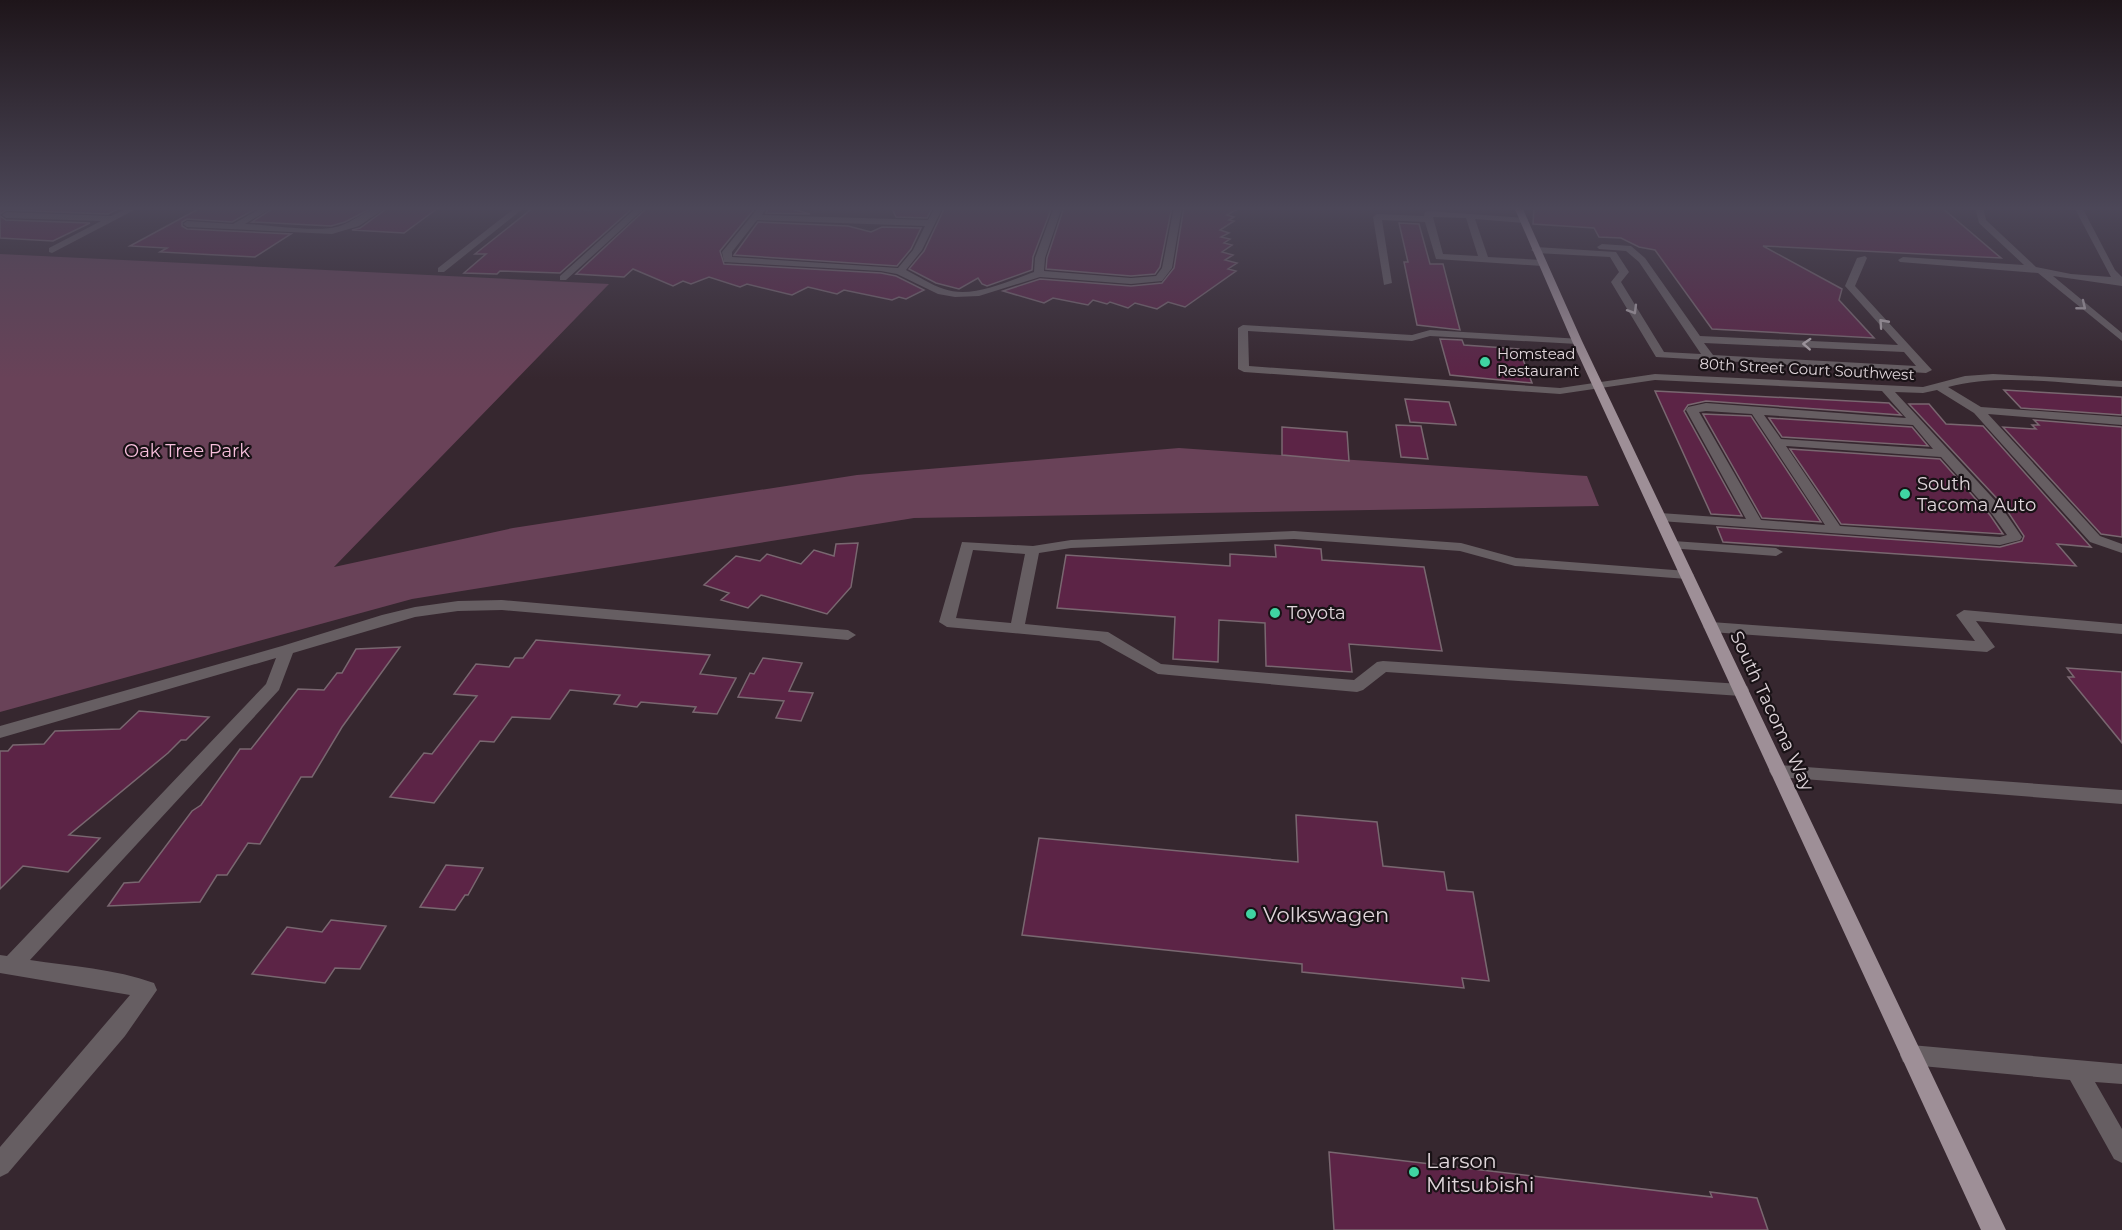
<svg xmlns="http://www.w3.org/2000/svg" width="2122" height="1230" font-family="Montserrat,sans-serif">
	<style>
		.green { fill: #694258 }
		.building { fill: #5c2446; stroke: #796770; stroke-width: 1.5 }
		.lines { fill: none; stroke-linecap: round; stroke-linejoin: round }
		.minor { fill: #665e62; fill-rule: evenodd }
		.major { fill: #9e8f97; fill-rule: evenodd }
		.oneway { stroke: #afa6ab }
		.poi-dot { fill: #3fd4a2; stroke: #191216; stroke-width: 2 }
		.labels { text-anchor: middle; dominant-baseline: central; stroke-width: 4.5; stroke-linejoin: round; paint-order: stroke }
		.far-poi-label { font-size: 15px; fill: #e0d6db; stroke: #191216; text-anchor: start }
		.far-street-label { font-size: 15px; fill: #e0d6db; stroke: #191216 }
		.park-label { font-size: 18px; fill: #f7bfdc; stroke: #191216 }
		.poi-label { font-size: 18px; fill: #e0d6db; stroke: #191216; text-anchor: start }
		.street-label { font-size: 18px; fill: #e0d6db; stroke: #191216 }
		.near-poi-label { font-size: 21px; fill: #e0d6db; stroke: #191216; text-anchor: start }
	</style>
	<rect width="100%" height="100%" fill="#36272f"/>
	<path class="green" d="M0 254 609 284 334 567 513 528 857 475 1179 448 1587 476 1599 506 914 518 412 599 0 712Z"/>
	<path class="building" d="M0 207 35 209 41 207H122L108 214 6 210 0 214Z
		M202 207H259L232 222 187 219 182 222V226L187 229 291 234 255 257 160 252 167 248 130 246Z
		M275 207H374L345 222 331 226 252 222Z
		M389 207H403L438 208 404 233 352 230 360 228Z
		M534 207 591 210 595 207H634L560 273 500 271 497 274 464 273 486 254H475Z
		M648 207H756L720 251 724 264 881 273 896 276 924 290 906 299 899 297 892 300 844 290 837 294 808 287 792 295 747 284 740 287 709 277 691 284 683 281 673 286 633 269 624 277 576 274Z
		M769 207H785L810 214 766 213Z
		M891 207H933L927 218 896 217Z
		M945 207H1052L1033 257 1032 270 987 286 982 284 978 278 959 289 936 283 909 269 924 251Z
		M1064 207H1172L1160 267 1155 274 1131 276 1046 269 1047 258Z
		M1184 207H1241L1227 215 1234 217 1229 220 1234 221 1220 230 1229 233 1221 237 1230 239 1224 243 1232 245 1222 252 1233 255 1225 260 1237 263 1228 269 1236 271 1185 307 1168 302 1157 309 1135 303 1128 308 1110 302 1107 304 1093 300 1088 305 1053 298 1044 303 1003 291 1040 279 1131 286 1162 283 1174 268Z
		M1534 207H1941L2001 258 1763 246 1842 289 1839 300 1874 338 1712 329 1655 250 1639 247 1621 238 1599 237 1594 228 1533 224Z
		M0 216 6 220 90 223 53 241 0 238Z
		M758 222 848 226 871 232 882 227 921 228 911 249 897 266 734 255Z
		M1399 223 1419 224 1430 264H1443L1460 330 1417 325 1404 262H1408Z
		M1440 339 1462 340 1464 345 1519 349 1532 383 1450 375Z
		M2004 390 2122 397V415L2021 408Z
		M1655 391 1889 403 1901 415 1706 401 1688 405 1684 411 1742 516 1711 514Z
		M1405 399 1449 402 1456 425 1410 422Z
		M1909 404H1929L1946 424 1983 426 2091 547 2057 544 2076 566 1723 542 1717 527 2000 547 2022 541 2024 536 2004 506Z
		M1703 414 1751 416 1821 522 1762 518Z
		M1769 418 1912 427 1928 446 1782 437Z
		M2034 420 2122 427V537L2101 534 2003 427 2036 429 2032 425H2039Z
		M1396 425 1421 426 1428 459 1401 457Z
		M1282 427 1347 432 1349 461 1282 455Z
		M1790 449 1940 459 1990 515 2003 534 1841 524Z
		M858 543 851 587 827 614 761 595 748 608 721 600 729 593 704 585 736 556 760 561 767 554 801 564 814 550 834 556 836 544Z
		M1275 545 1321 549 1322 560 1424 567 1442 651 1349 644 1352 672 1266 666 1265 623 1219 620 1218 662 1173 659 1175 617 1057 608 1066 555 1230 566V554L1276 557Z
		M536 640 710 655 700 674 736 678 717 714 693 712 696 707 641 702 637 707 614 704 620 695 570 690 550 719 512 717 494 742 480 741 434 803 390 797 424 753 432 754 477 696 454 694 476 664 509 667 515 658H523Z
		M400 647 342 727 312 777H301L260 844 248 843 227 875H217L200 902 108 906 124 883 139 882 192 811 201 805 240 749H251L298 689 324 690 337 673H342L356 649Z
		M763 658 802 663 789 691 813 693 801 721 776 718 784 701 738 697 750 673 754 674Z
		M2067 668 2122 672V743L2068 677H2074Z
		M139 711 209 717 186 740H181L168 753 69 835 100 838 68 872 23 866 0 889V751H8L13 745 44 744 55 731 120 729Z
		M1296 815 1377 822 1383 866 1444 872 1447 890 1473 892 1489 981 1462 978 1464 988 1302 972V964L1022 935 1039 838 1298 862Z
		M446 865 483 868 468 895H465L455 910 420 907Z
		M331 920 386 926 360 969 335 968 325 983 252 974 287 927 322 932Z
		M1329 1152 1712 1197 1710 1192 1757 1198 1768 1230H1334Z"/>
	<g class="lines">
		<path class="minor" d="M130 207H140L52 253 49 252V248L101 221 6 218 2 215 6 212 111 216Z
			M263 207H273L245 224C273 225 303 231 331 228 352 226 368 205 387 207L359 226 332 234 187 227 183 224 187 221 233 224Z
			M516 207H525L444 272H438V268Z
			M637 207H646L566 280H560V276Z
			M759 207H767L762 215 928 220 935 207H943L922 250 906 270C918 276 931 285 944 289 972 299 1008 281 1034 272L1035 258 1054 207H1062L1045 258 1044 271 1131 278 1156 276 1162 268 1174 207H1182L1172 268 1162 281 1131 284 1040 277 979 296 955 297 938 294 897 274 881 271 724 262 722 252ZM757 220 925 226 913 250 898 268 732 257V252Z
			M1975 207H1983L1986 220 2036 267 2071 274 2111 277 2074 207H2082L2115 270 2122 277V286L2053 276 2122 333V341L2038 273 1900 262 1898 260 1903 257 2024 265 1979 223Z
			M1428 211 1527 218 1528 220 1524 223 1475 219 1488 257 1542 260 1547 263 1542 266 1436 259 1425 222 1382 220 1392 283 1384 285 1373 217 1377 214 1424 216 1425 212ZM1433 217 1466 218 1478 256 1443 254Z
			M1602 244 1631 246 1645 258 1700 336 1898 345 1845 286 1857 258 1865 256 1867 258 1855 286 1932 370 1926 373 1656 357 1611 282 1619 272 1610 257 1536 253 1531 250 1536 247 1616 252 1629 272 1621 282 1664 352 1701 354 1639 262 1626 251 1599 249 1597 247ZM1704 343 1904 352 1916 366 1713 355Z
			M1243 325 1412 335 1430 330 1581 339V343L1577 344 1430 336 1412 341 1248 331 1249 366 1560 388 1655 374 1923 387 1965 376 1993 374 2122 381V387C2068 384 2000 373 1948 387L1981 407 2122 417V425L1988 414 2100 536 2122 544V553L2090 542 1974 413 1937 390 1923 393 1895 392 2002 508 2022 537 2020 540 2000 545 1660 521 1653 517 1660 513 1746 519 1686 410 1688 407 1706 403 1906 418 1882 391 1655 380 1560 394 1244 372 1238 369V328ZM1706 411 1752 414 1825 525 1761 520 1699 412ZM1764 415 1913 425 1933 449 1781 439ZM1786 446 1941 457 1992 514 2007 535 2000 537 1840 526Z
			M1294 531 1461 543 1516 558 1687 571 1694 575 1687 579 1515 566 1460 551 1294 539 1071 548 1039 553 1025 624 1108 632 1161 664 1354 680 1377 662 1383 661 1741 684 1747 686 1749 690 1747 694 1741 696 1386 672 1363 690 1357 692 1158 674 1099 641 947 627 939 622 962 542 1033 546 1071 540ZM973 550 1025 554 1011 623 956 618Z
			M1673 541 1776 548 1783 552 1776 556 1668 548 1666 545 1668 542Z
			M502 600 848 630 856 635 848 640 502 610 458 611 415 617 293 653 279 690 30 960C71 966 115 969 154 983L157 990 125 1036 8 1173 0 1177V1147L130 995 0 973V955L7 956 266 684 276 658 0 738V726L282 646 382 615 415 607 458 601Z
			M1964 610 2122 624V634L1976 621 1995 647 1987 652 1711 632 1703 627 1711 622 1975 641 1956 615Z
			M1778 765 2122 790V804L1778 777 1772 776 1769 771 1772 766Z
			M1911 1045 2122 1064V1084L2095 1082 2122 1129V1163L2114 1159 2070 1080 1911 1065 1903 1062 1900 1055 1903 1048Z"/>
		<path class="major" d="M1514 207H1522L1582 341 2006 1230H1981L1572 341Z"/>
	</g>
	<defs><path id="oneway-chevron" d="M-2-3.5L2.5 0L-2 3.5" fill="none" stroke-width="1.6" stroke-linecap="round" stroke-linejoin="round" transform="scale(1.5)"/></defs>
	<g class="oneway">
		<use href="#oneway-chevron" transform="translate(2082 306) rotate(39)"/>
		<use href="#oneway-chevron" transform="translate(1633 310) rotate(59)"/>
		<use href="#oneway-chevron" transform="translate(1883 323) rotate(-132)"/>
		<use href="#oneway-chevron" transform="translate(1807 344) rotate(-177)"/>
	</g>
	<linearGradient id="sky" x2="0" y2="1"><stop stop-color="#1e151a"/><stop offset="0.55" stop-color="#4c4758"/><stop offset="1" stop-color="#4c4758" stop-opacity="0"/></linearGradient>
	<rect width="2122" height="379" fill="url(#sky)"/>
	<g class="poi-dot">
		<circle cx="1485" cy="362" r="6"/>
		<circle cx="1905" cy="494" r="6"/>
		<circle cx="1275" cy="613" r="6"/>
		<circle cx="1251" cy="914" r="6"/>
		<circle cx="1414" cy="1172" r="6"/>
	</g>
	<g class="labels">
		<g class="far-poi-label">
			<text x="1497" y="353">Homstead<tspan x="1497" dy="17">Restaurant</tspan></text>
		</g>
		<g class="far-street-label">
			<text transform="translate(1807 369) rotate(3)">80th Street Court Southwest</text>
		</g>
		<g class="park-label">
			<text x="187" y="451">Oak Tree Park</text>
		</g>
		<g class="poi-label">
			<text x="1917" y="484">South<tspan x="1917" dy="21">Tacoma Auto</tspan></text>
			<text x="1287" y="613">Toyota</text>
		</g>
		<g class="street-label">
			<text transform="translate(1772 711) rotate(65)">South Tacoma Way</text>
		</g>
		<g class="near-poi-label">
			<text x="1263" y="914">Volkswagen</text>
			<text x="1426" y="1160">Larson<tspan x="1426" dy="24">Mitsubishi</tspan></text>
		</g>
	</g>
</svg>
